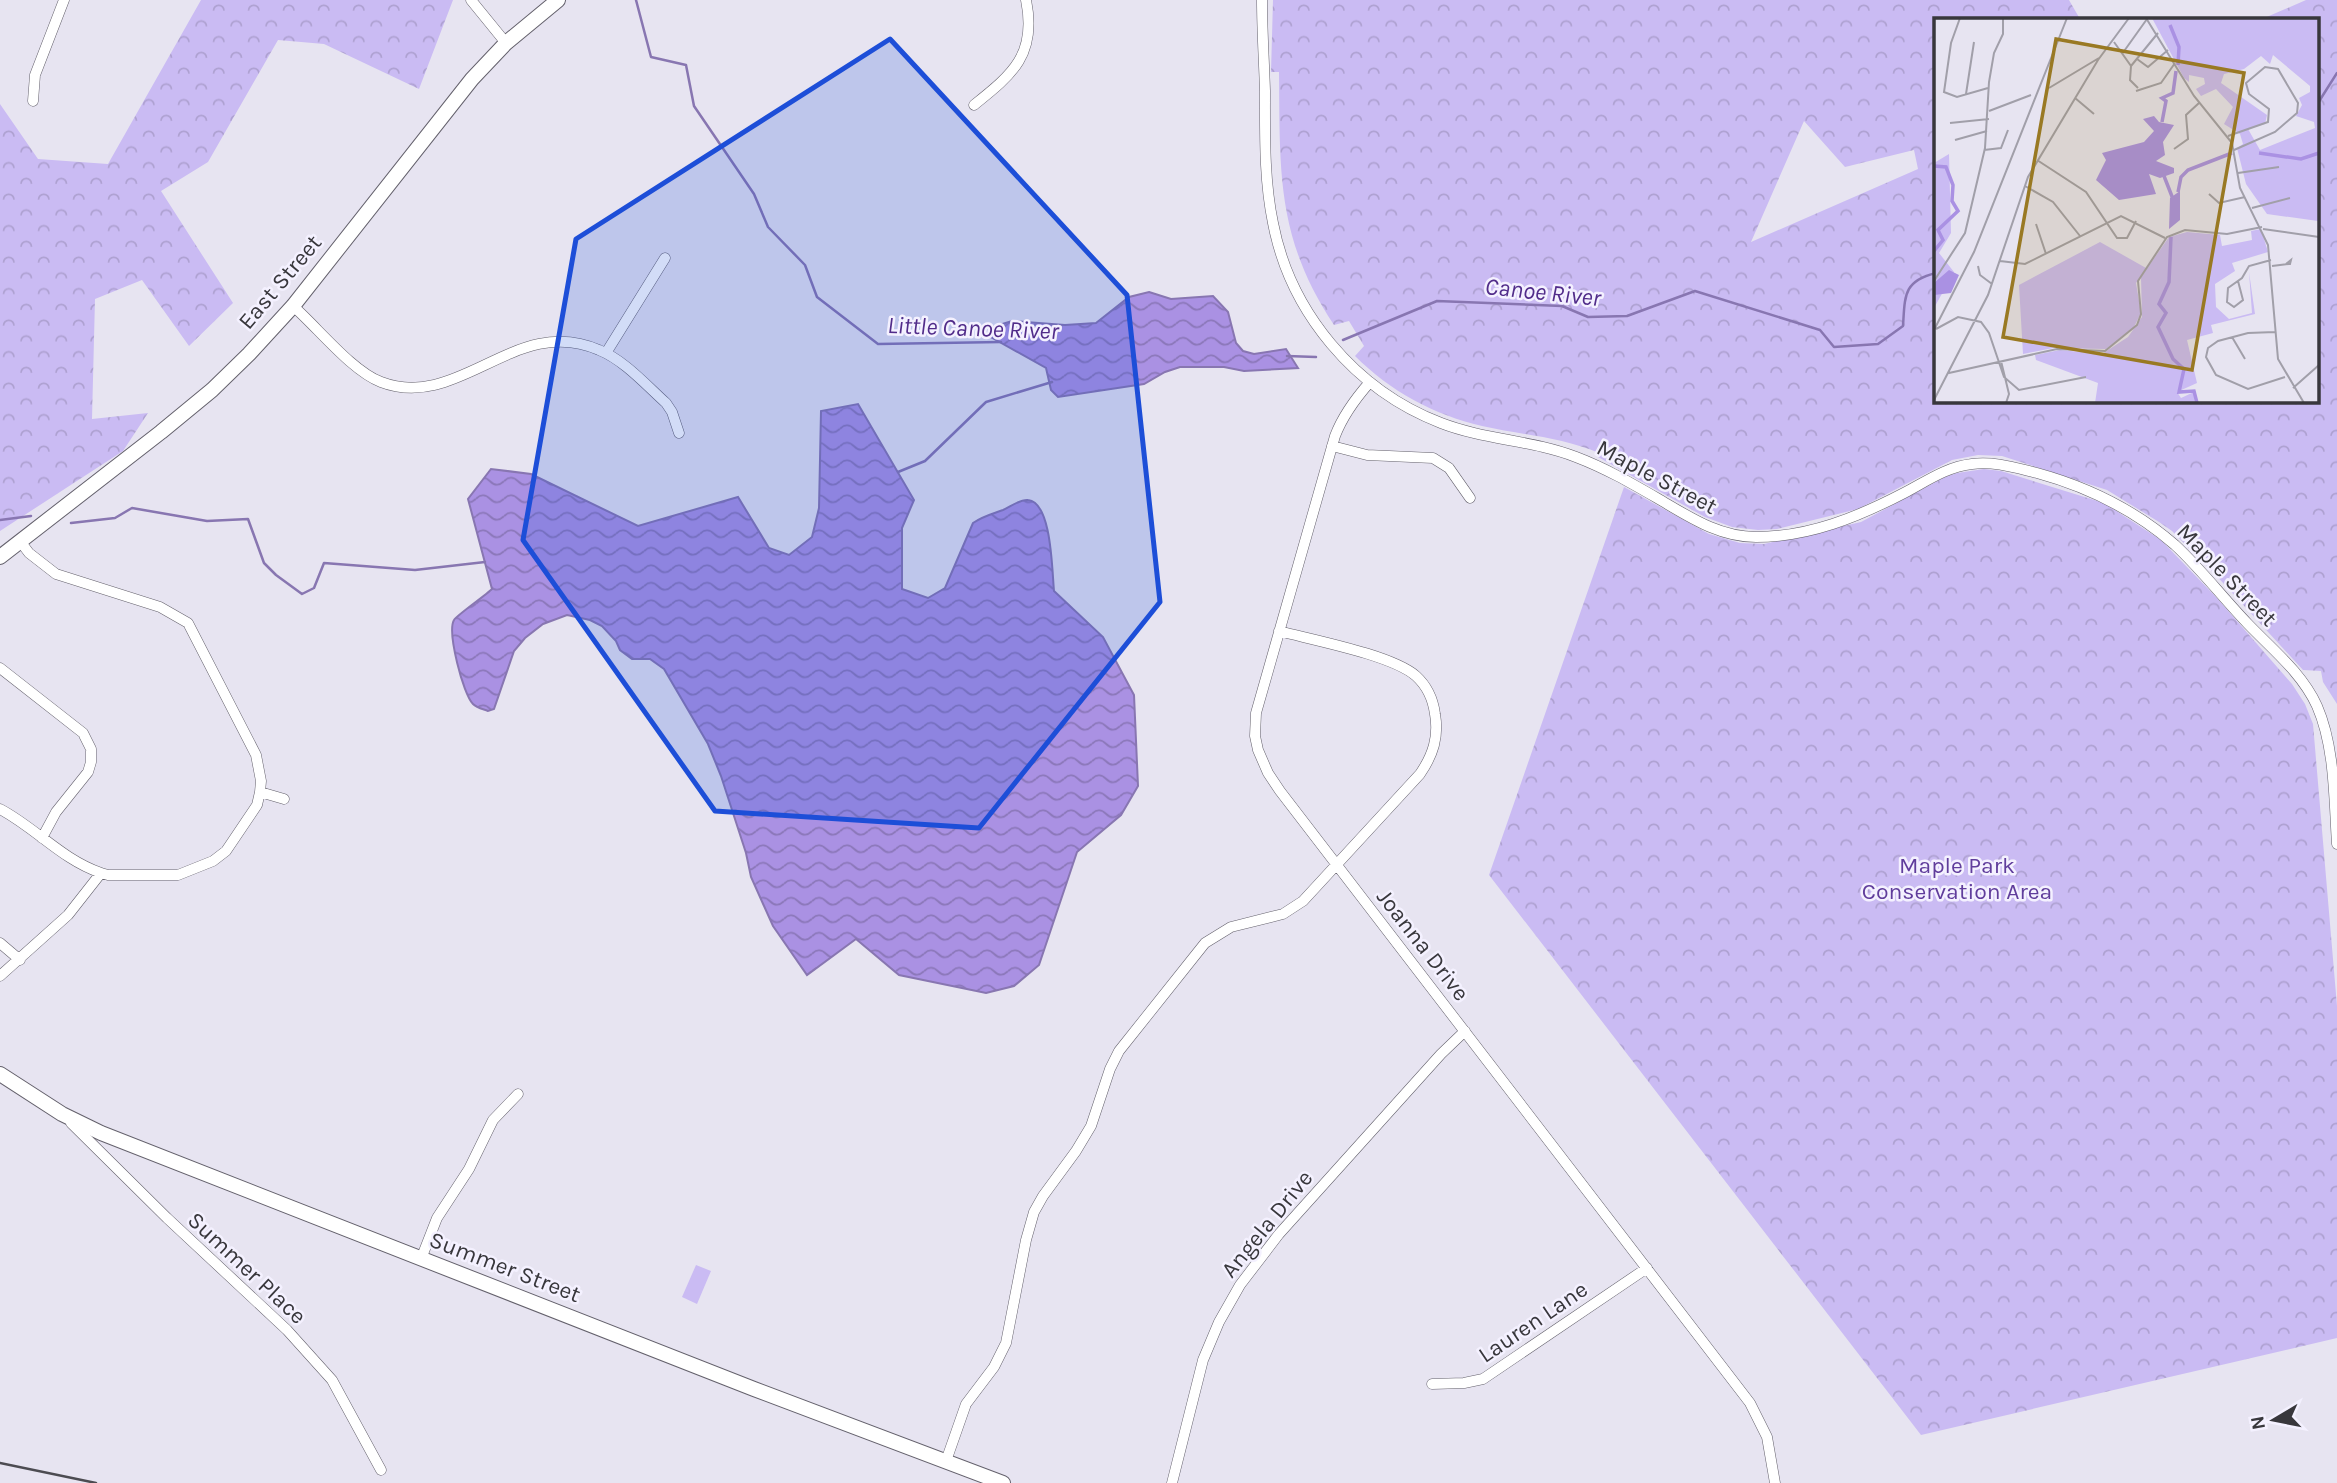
<svg xmlns="http://www.w3.org/2000/svg" width="2337" height="1483" font-family="Karla,sans-serif">
	<style>
		.green { fill: #cabbf3 }
		.forest { fill: url(#forest-crowns); fill-rule: evenodd }
		.water { fill: url(#water-waves); stroke: #8876b1; stroke-width: 2 }
		.lines { fill: none; stroke-linecap: round; stroke-linejoin: round }
		.stream { stroke: #8876b1; stroke-width: 2.5 }
		.street-casing { stroke: #64616c; stroke-width: 11 }
		.secondary-casing { stroke: #64616c; stroke-width: 16 }
		.street { stroke: #fff; stroke-width: 10 }
		.secondary { stroke: #fff; stroke-width: 14 }
		.rail { stroke: #4c4b51; stroke-width: 2.5 }
		.marked { fill: #1d4ed8; fill-opacity: 0.2; stroke: #1d4ed8; stroke-width: 5; stroke-linejoin: round }
		.labels { text-anchor: middle; dominant-baseline: central; stroke-width: 5; stroke-linejoin: round; paint-order: stroke }
		.street-label { font-size: 23px; fill: #38373c; stroke: #f4f1ff }
		.park-label { font-size: 23px; fill: #603d9c; stroke: #f4f1ff }
		.water-label { font-size: 24px; font-style: italic; fill: #512c8a; stroke: #f4f1ff }
		.inset-river { fill: none; stroke: #aa91e3; stroke-width: 3.5 }
		.inset-road { fill: none; stroke: #a19fa9; stroke-width: 2 }
		.view { fill: #997923; fill-opacity: 0.15; stroke: #997923; stroke-width: 3.5 }
		.inset-edge { fill: none; stroke: #38373c; stroke-width: 3.5 }
	</style>
	<defs>
		<pattern id="forest-crowns" width="20" height="18" patternUnits="userSpaceOnUse" patternTransform="scale(1.75)"><rect width="20" height="18" fill="#cabbf3"/><path d="M2 6a3 3 0 1 1 6 0M12 15a3 3 0 1 1 6 0" fill="none" stroke="#aea1d1"/></pattern>
		<pattern id="water-waves" width="16" height="10" patternUnits="userSpaceOnUse" patternTransform="scale(1.75)"><rect width="16" height="10" fill="#aa91e3"/><path d="M0 5q4-4 8 0t8 0" fill="none" stroke="#8b77b9"/></pattern>
	</defs>
	<rect width="100%" height="100%" fill="#e7e4f1"/>
	<path class="green" d="M696 1265 711 1271 697 1304 682 1297Z"/>
	<path class="forest" d="M201 0H453L419 89 324 44 278 40 208 162 161 191 233 303 189 346 142 280 95 299 92 419 148 413 123 451 0 531V104L38 159 108 164Z
		M1273 0H2069L2080 19H1936V401H2318V19H2262L2306 0H2337V704L2323 682 2321 671 2303 670 2212 571 2172 531 2159 522 2107 490 2002 456 1978 455 1952 460 1858 509 1777 529 1758 530 1732 527 1705 517 1598 457 1599 453C1561 437 1522 435 1482 426 1434 415 1390 391 1355 356L1364 346 1349 321 1334 325C1276 238 1280 171 1279 72H1271ZM1804 121 1845 167 1914 150 1918 169 1751 242Z
		M1984 469 2001 471 2104 503 2161 540 2216 597 2292 684 2305 704 2313 724 2337 1006V1338L1921 1435 1489 875 1624 487 1709 534 1740 543 1764 544 1861 522 1945 477 1957 473Z"/>
	<path class="water" d="M1149 292 1171 299 1213 296 1228 312 1236 343 1243 351 1254 354 1286 349 1298 368 1244 371 1224 367H1180L1165 372 1144 384 1058 397 1051 390 1046 368 987 335 992 327 1012 321 1065 325 1096 323 1129 297Z
		M858 404 914 500 902 528V589L928 598 945 588 973 523C983 516 992 514 1003 510 1010 507 1020 499 1028 500 1052 502 1052 572 1054 591L1103 637 1134 695 1138 786 1121 815 1077 852 1039 965 1014 986 986 993 899 975 856 939 807 975 773 926 751 877 746 853 721 776 708 744 664 669 650 659H632L620 650 616 641 602 626 590 620 567 615 543 624 525 638 514 651 494 709 488 711C483 709 477 708 473 704 463 694 447 632 454 620 456 616 486 595 492 589L468 499 491 469 531 474 638 526 738 497 769 548 789 555 812 537 819 508 821 411Z"/>
	<g class="lines">
		<path class="stream" d="M636 0 651 57 686 65 694 106 754 194 768 227 805 265 817 297 878 344 1001 342
			M2318 103 2337 73
			M1343 340 1437 301 1562 306 1588 317 1627 316 1695 291 1820 330 1834 347 1878 344 1903 326C1905 296 1903 281 1936 273
			M1287 356 1316 357
			M898 472 925 461 986 402 1052 382
			M0 520 31 516
			M71 523 115 518 132 508 207 521 248 519 264 563 276 575 302 594 314 588 324 563 415 570 485 562"/>
		<defs>
			<path id="street" d="M471 0 506 43
				M1262 0C1262 30 1264 60 1265 91 1265 134 1264 180 1273 223 1290 312 1355 390 1441 423 1485 440 1532 440 1576 457 1605 468 1631 483 1657 498 1688 516 1718 537 1756 537 1809 537 1858 517 1904 493 1927 481 1946 467 1972 464 1994 461 2016 468 2037 473 2088 487 2135 510 2175 545 2201 569 2223 598 2248 624 2272 649 2302 673 2317 706 2335 747 2334 799 2337 844
				M33 101 35 75 64 0
				M974 105C1013 74 1037 54 1026 0
				M293 306C318 328 352 371 381 382 459 412 516 313 599 350 624 360 646 385 666 403L672 412 679 433
				M606 353 665 258
				M1370 382C1355 399 1343 415 1335 436L1256 713 1255 736 1258 750 1268 773 1280 791 1750 1403 1767 1437 1775 1483
				M1332 446 1367 455 1433 458 1449 468 1470 498
				M20 541 29 553 56 574 160 607 188 623 256 755 261 781 260 792 284 799
				M0 668 83 733 91 749V762L88 772 56 812 42 838
				M0 809C36 828 61 859 101 873
				M0 943 20 960
				M0 976 68 915 101 873 108 875H178L213 861 226 851 257 805 260 792
				M71 1123 167 1218 287 1330 332 1380 381 1470
				M421 1259 437 1218 469 1169 493 1120 518 1094
				M1432 1384 1464 1383 1483 1379 1647 1268
				M946 1461 966 1404 994 1367 1006 1343 1026 1240 1034 1212 1043 1196 1076 1151 1091 1126 1110 1069 1119 1051 1205 943 1231 927 1283 914 1303 901 1420 774C1433 755 1439 737 1435 714 1433 699 1427 686 1416 676 1392 655 1313 640 1279 631
				M1172 1483 1203 1360 1219 1322 1240 1285 1279 1234 1441 1054 1465 1031"/>
			<path id="secondary" d="M0 557 161 432 212 390 249 354 293 306 472 79 506 43 558 0
				M0 1074 62 1114 101 1133 754 1389 1003 1483"/>
		</defs>
		<use href="#street" class="street-casing"/>
		<use href="#secondary" class="secondary-casing"/>
		<use href="#street" class="street"/>
		<use href="#secondary" class="secondary"/>
		<path class="rail" d="M0 1463 96 1483"/>
	</g>
	<path class="marked" d="M890 39 1127 295 1160 602 979 828 715 811 523 540 576 239Z"/>
	<g class="labels">
		<g class="street-label">
			<text transform="translate(280 282) rotate(-50)">East Street</text>
			<text transform="translate(1657 477) rotate(28)">Maple Street</text>
			<text transform="translate(2227 575) rotate(46)">Maple Street</text>
			<text transform="translate(1423 945) rotate(52)">Joanna Drive</text>
			<text transform="translate(1267 1224) rotate(-51)">Angela Drive</text>
			<text transform="translate(505 1267) rotate(21)">Summer Street</text>
			<text transform="translate(247 1268) rotate(43)">Summer Place</text>
			<text transform="translate(1533 1322) rotate(-34)">Lauren Lane</text>
		</g>
		<g class="park-label">
			<text x="1957" y="865">Maple Park<tspan x="1957" dy="26">Conservation Area</tspan></text>
		</g>
		<g class="water-label">
			<text transform="translate(1543 292) rotate(6)">Canoe River</text>
			<text transform="translate(973 328) rotate(2)">Little Canoe River</text>
		</g>
	</g>
	<g transform="translate(1934 18)">
		<rect width="385" height="385" fill="#e7e4f1"/>
		<path d="M218 0H385L384 203 333 196 312 166 303 130 309 126 306 116 290 106 299 89 282 71 267 78 262 71 271 66 270 60 255 57V64L250 60ZM339 37 376 68V74L365 80 368 87 362 98 380 104 381 110 326 132 314 111 331 106 333 97 287 65 290 56 310 51 327 38 336 46ZM15 136 17 215 5 235 20 254 0 290V145ZM327 211 334 234 298 245 301 253 281 266 282 289 295 301 318 295 315 254 321 296 277 307 279 315 253 322 263 365 243 374 247 380 260 374 261 385H161L164 365 102 342 101 337 126 332 168 336 194 319 208 299 207 259 235 219 253 214 286 217 288 228 318 222 317 213ZM166 224 212 250 202 265 207 295 199 311 172 331 119 330 89 336 85 267Z" fill="#cabbf3" fill-rule="evenodd"/>
		<path d="M220 98 225 104 240 107 229 124 231 137 222 143 240 150V155L226 160 215 156 222 176 185 182 162 162 172 142 168 135 210 124 220 113 209 101ZM246 173V202L235 211 236 180ZM15 252 25 257 17 275 0 277V265Z" fill="#aa91e3"/>
		<path class="inset-river" d="M236 7 245 29 244 47M228 104 232 83 228 80 239 75 242 53M325 135 367 141 385 135M0 148 12 149 19 167 18 183 24 193 4 212 9 222 0 233M230 158 239 181M244 174 247 159 254 152 298 135M237 219 235 264 225 286 232 295 224 309 239 341 250 351 245 374 260 373 263 385"/>
		<path class="inset-road" d="M26 0 17 25 10 74 23 79 54 70M212 0 260 78 298 125 306 170 334 227 344 341 370 385M180 24 197 48 196 62 204 70M188 36 213 1M203 41 214 49 234 32M197 48 224 15M115 70 165 40M202 73 227 65 241 45M32 76 40 24M141 80 160 96M55 93 97 77M16 105 55 101M294 118 334 104 335 91 315 76 312 65 331 49 344 51 364 85 363 95 341 114 300 132M21 122 53 113M240 131 254 121 252 97 265 85M50 132 67 130 74 112M103 142 152 174 183 220H193L202 203M304 155 345 149M91 168 119 184 146 218M275 176 285 185 311 179M318 190 356 180M102 206 112 236M329 211 385 219M66 243 91 246 187 198 231 220M44 248 46 257 58 266M338 248 355 246H356L357 242 352 246M0 263 31 215 51 130 55 64 60 35 69 16V0M304 263 309 282 300 289 293 284 294 270 308 260 315 248 337 242M2 311 24 299 47 304 55 315 70 359 85 372 152 359M0 312 40 234 133 0M341 314 314 315 284 323 274 330 272 339 282 357 314 371 351 359M298 319 311 341M67 343 75 376 72 385M15 355 123 331 171 333 203 307 207 296 204 263 233 219 251 212 293 216 328 209M359 370 385 347M0 382 54 277 94 159 164 42 195 0"/>
		<path class="view" d="M122 21 310 55 258 352 69 319Z"/>
		<rect width="385" height="385" class="inset-edge"/>
	</g>
	<g transform="translate(2274 1420) rotate(260)" stroke="#f4f1ff" stroke-width="5" paint-order="stroke">
	<path d="M0-5L12 26L0 18L-12 26Z" fill="#38373c"/>
	<text y="-10" font-size="19" font-weight="bold" text-anchor="middle" fill="#38373c">N</text>
	</g>
</svg>
